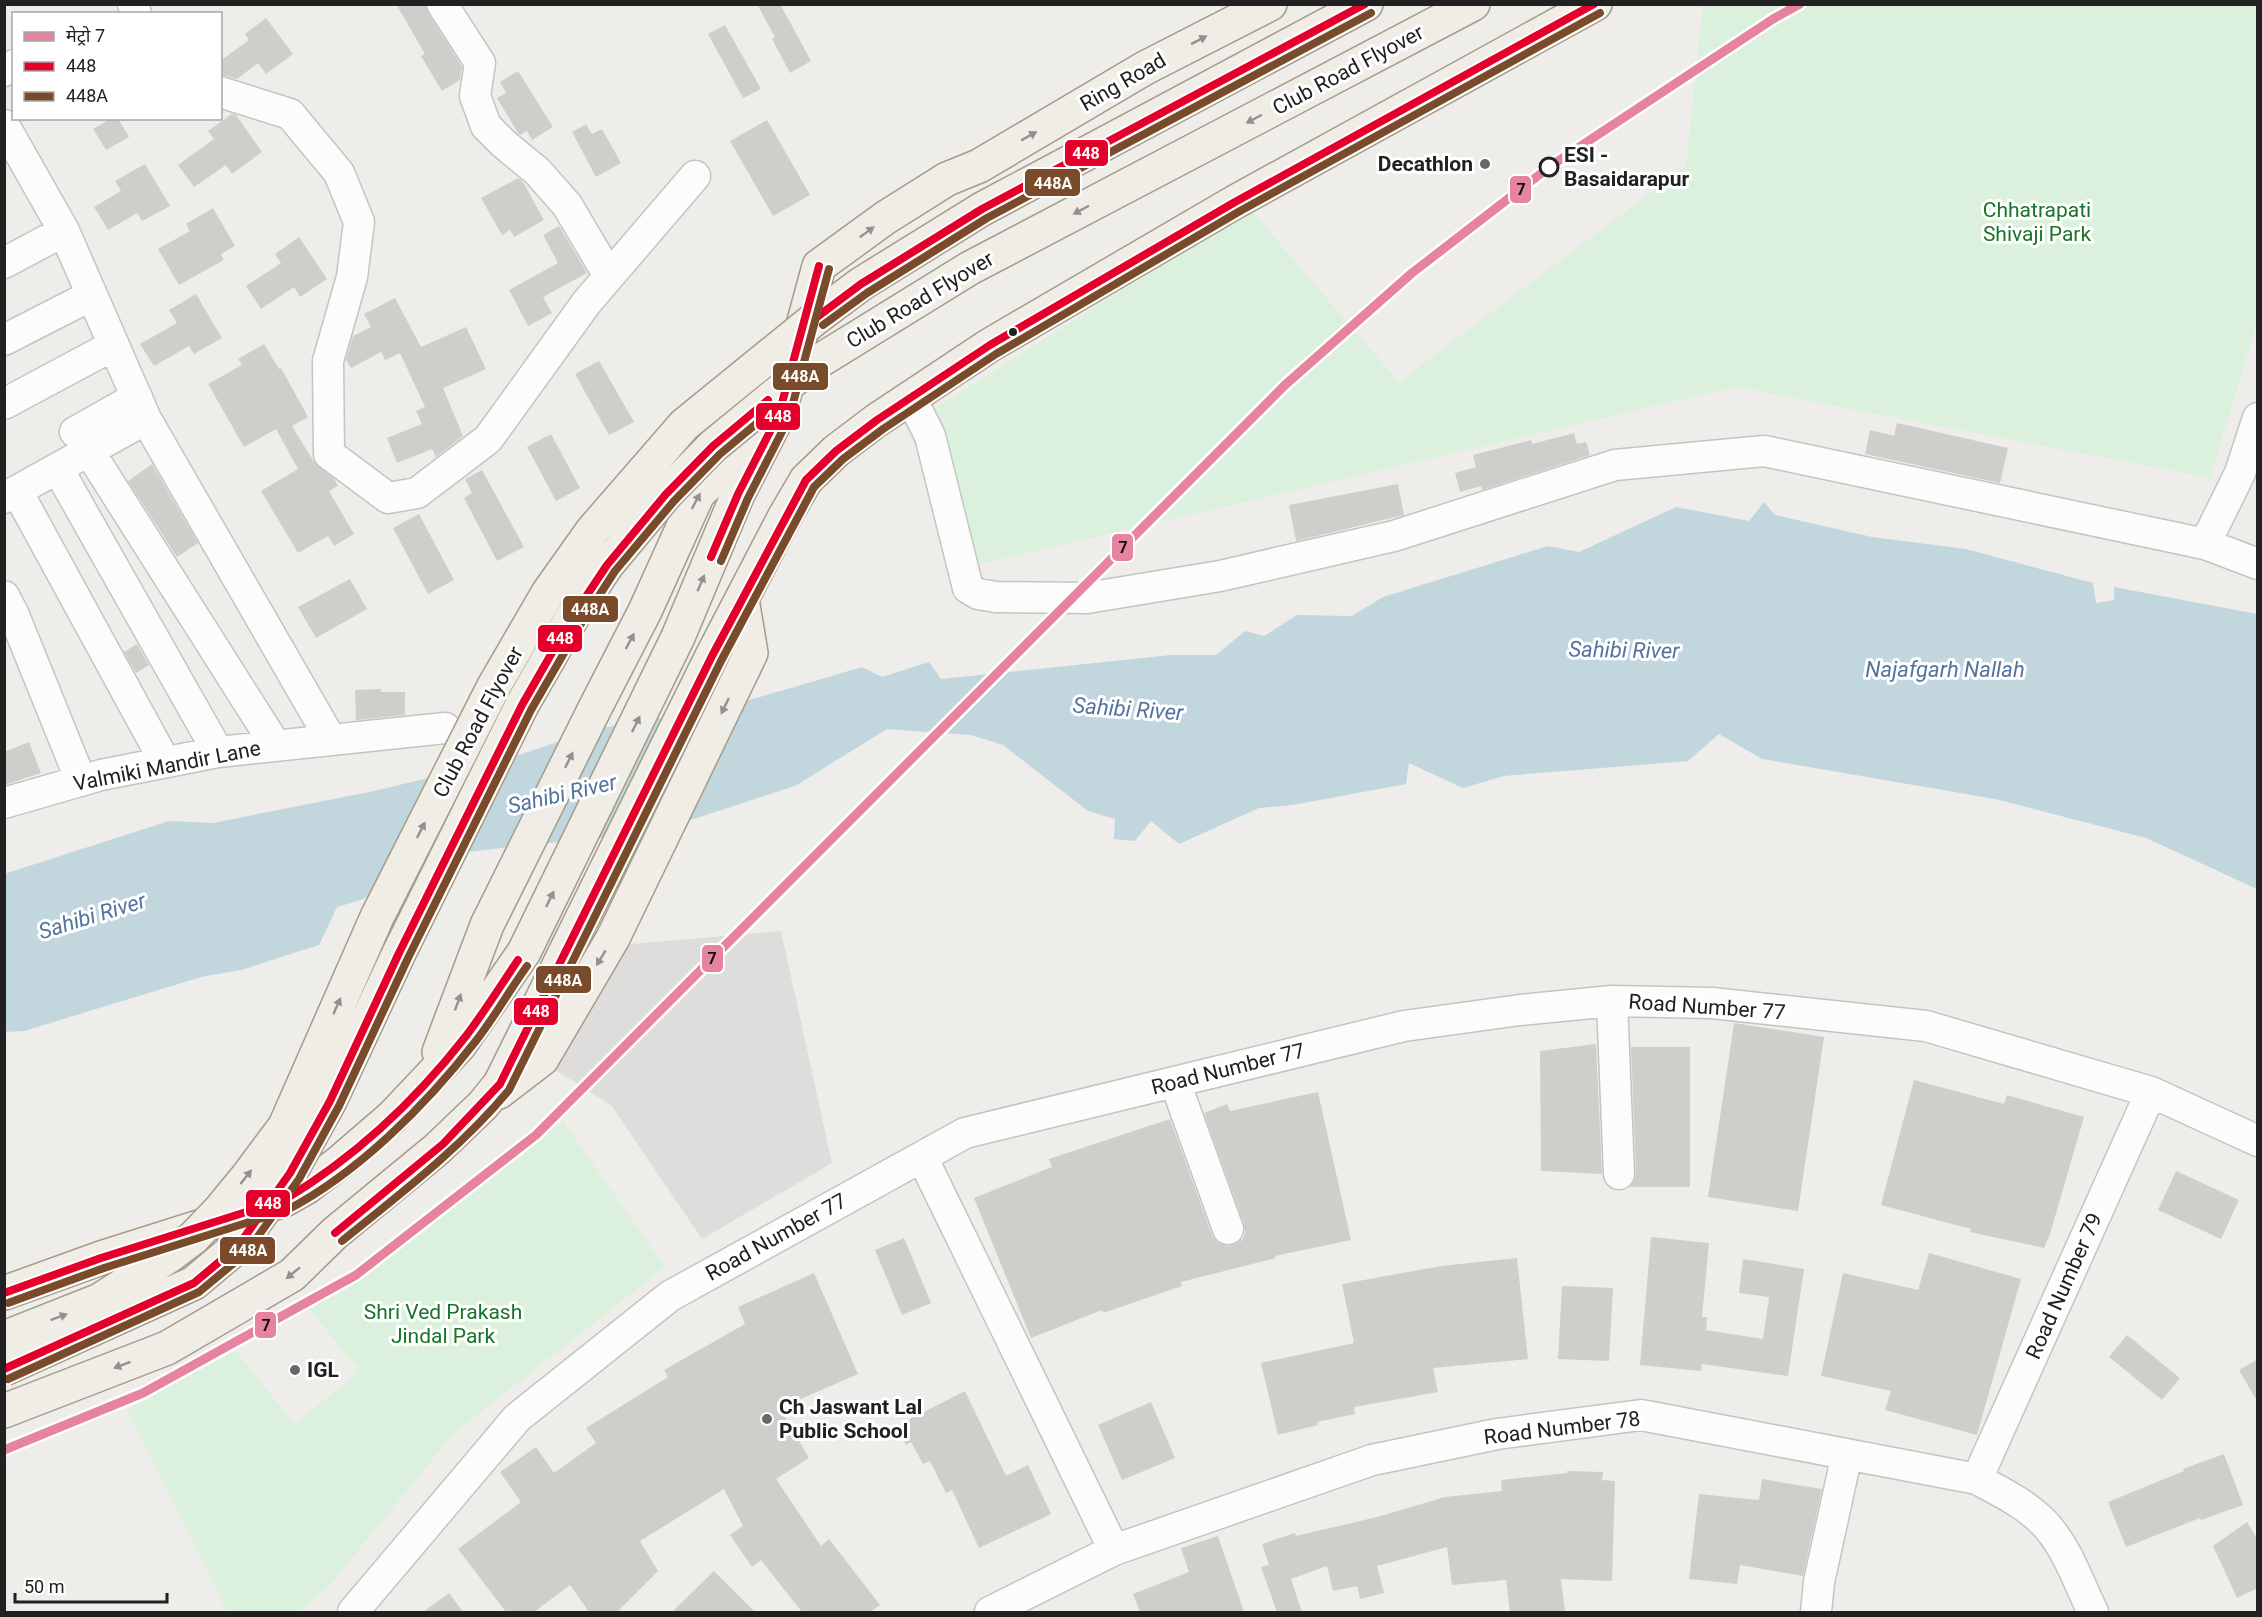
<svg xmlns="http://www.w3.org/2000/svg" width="2262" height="1617" font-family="Roboto,'Noto Sans Devanagari',sans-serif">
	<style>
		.residential { fill: #dedddb }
		.park { fill: #dcf1dd }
		.water { fill: #c2d6dd }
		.building { fill: #d0cecb }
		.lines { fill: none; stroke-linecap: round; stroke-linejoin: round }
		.minor-casing { stroke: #c5c4c2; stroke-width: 33 }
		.major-casing { stroke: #a39c89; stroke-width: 36 }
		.minor { stroke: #fdfcfc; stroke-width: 30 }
		.major { stroke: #f0ede7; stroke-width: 33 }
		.major-bridge-casing { stroke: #a39c89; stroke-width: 36; stroke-linecap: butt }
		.major-bridge { stroke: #f0ede7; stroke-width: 33 }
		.bus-1-casing { stroke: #fff; stroke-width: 12 }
		.bus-2-casing { stroke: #fff; stroke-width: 12 }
		.bus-1 { stroke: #e4002b; stroke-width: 8 }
		.bus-2 { stroke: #7a4b2a; stroke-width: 8 }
		.metro-1-casing { stroke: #fff; stroke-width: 14 }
		.metro-1 { stroke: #e6839e; stroke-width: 9 }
		.oneway { fill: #93918e }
		.poi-dot { fill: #696867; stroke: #fff; stroke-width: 2 }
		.stop-dot { fill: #fff; stroke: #212121; stroke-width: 3 }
		.bus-dot { fill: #212121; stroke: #fff; stroke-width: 2 }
		.labels { text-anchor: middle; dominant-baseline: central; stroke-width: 6; stroke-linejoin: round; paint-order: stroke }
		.street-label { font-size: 21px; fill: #212121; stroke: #fff }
		.stop-label { font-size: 21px; font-weight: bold; fill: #212121; stroke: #fff; text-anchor: start }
		.poi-label { font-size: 21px; font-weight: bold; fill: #212121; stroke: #fff; text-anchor: start }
		.park-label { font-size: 21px; fill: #1a7428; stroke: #fff }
		.water-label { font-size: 22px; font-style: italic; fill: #54749f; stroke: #fff }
		.line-badge { stroke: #fff; stroke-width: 2 }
		.badge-label { font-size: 16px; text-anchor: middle; font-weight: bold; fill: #fff }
		.pale-badge-label { font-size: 16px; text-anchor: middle; font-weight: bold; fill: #111 }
	</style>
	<rect width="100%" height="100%" fill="#efedea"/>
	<path class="residential" d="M781 931 832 1163 702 1239 611 1105 555 1070 630 944Z"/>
	<path class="park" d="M1703 5H2257V323L2210 478 1736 387 972 566 932 410 1250 209 1399 382 1686 166Z
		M563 1121 665 1267 453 1434 331 1584 299 1612H227L127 1409 235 1349 294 1424 360 1371 308 1308Z"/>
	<path class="water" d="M1764 502 1775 515 1872 537 1966 549 2093 583 2096 603 2114 600V587L2257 614V889L2146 838 1995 799 1762 759 1719 734 1688 761 1504 776 1463 788 1409 763 1406 784 1293 805 1259 808 1179 844 1151 821 1135 841 1114 839 1115 819 1088 811 1003 745 971 735 887 729 795 786 654 832 466 852 420 867 361 900 337 907 319 945 241 970 201 977 24 1031 5 1032 4 874 169 821 213 823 374 791 507 759 596 729 726 707 862 667 882 677 929 662 941 679 1171 655H1216L1245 631 1264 636 1297 615 1352 616 1383 597 1548 546 1579 552 1676 507 1749 521Z"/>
	<path class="building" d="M396 4H425L428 13 462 67 460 80 442 91 421 56 425 54Z
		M757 4H780L811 61 790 73 772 39 775 37Z
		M266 18 293 54 266 74 258 63 237 79 222 75 220 61 249 40 245 34Z
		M725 25 761 89 743 98 708 34Z
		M518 71 553 127 532 140 527 131 520 135 518 133 497 98 506 93 500 82Z
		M232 114 236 115 262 152 232 174 226 165 194 187 178 165 214 139 208 131Z
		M112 118H118L129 137 106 150 93 129Z
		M767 120 810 195 773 216 730 141Z
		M586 124 592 134 602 129 621 163 596 177 572 132Z
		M145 164 170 206 142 221 137 213 108 230 94 207 121 191 115 181Z
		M518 178 523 182 544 220 514 237 510 230 502 235 481 198Z
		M213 208 235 246 221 254 224 260 179 285 158 249 190 231 186 224Z
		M559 226 587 273 543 297 552 313 528 326 509 290 558 263 543 235Z
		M299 237 327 279 300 297 294 287 261 309 246 286 281 263 275 254Z
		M196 294 222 338 194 354 189 346 154 366 140 344 177 323 169 310Z
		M395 298 421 347 466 327 486 369 443 388 463 436 436 457 432 449 397 463 387 438 422 424 416 411 425 407 400 353 385 360 381 352 351 368 346 360 353 336 371 327 364 314Z
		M264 344 279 369 281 368 308 417 292 426 314 462 335 480 338 486 329 491 354 534 334 546 328 536 298 553 261 491 298 469 276 429 244 447 208 384 242 365 238 359Z
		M599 361 634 422 609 435 575 374Z
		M1897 423 2008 448 2000 483 1865 454 1870 430 1894 436Z
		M1574 433 1577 444 1586 442 1590 455 1482 490 1481 486 1460 492 1455 473 1476 467 1473 455 1531 440 1532 444Z
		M551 434 580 488 556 501 527 447Z
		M152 464 198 543 177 557 128 481Z
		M482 470 524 547 497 561 464 498 472 493 465 479Z
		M1398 484 1404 515 1296 541 1289 505Z
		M419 514 454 580 428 594 393 528Z
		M350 579 367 609 316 638 298 607Z
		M137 644 149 665 136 673 124 652Z
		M381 689V692H405V715L356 720 355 690Z
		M29 742 41 773 4 785V752Z
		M1734 1023 1824 1037 1798 1211 1708 1197Z
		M1596 1044 1602 1174 1541 1171 1540 1051Z
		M1631 1047H1690V1187H1630L1634 1181 1636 1173Z
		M1914 1080 2004 1104 2007 1095 2084 1117 2050 1234 2044 1248 1970 1232 1971 1229 1881 1205Z
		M1318 1092 1351 1240 1275 1256 1276 1258 1181 1282 1182 1286 1103 1313 1102 1310 1031 1338 974 1198 1052 1167 1049 1159 1170 1119 1212 1235 1217 1242 1226 1246 1233 1245 1242 1240 1245 1233 1244 1224 1204 1113 1227 1104 1230 1111Z
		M2176 1171 2239 1200 2221 1239 2158 1210Z
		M1651 1237 1709 1243 1702 1317H1707L1706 1330 1763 1339 1769 1297 1739 1293 1743 1259 1804 1269 1788 1376 1702 1364 1701 1371 1640 1365Z
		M904 1238 931 1303 902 1315 875 1250Z
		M1929 1253 2021 1279 1977 1435 1885 1410 1891 1391 1821 1376 1843 1273 1918 1290Z
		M1517 1258 1528 1359 1433 1368 1438 1392 1354 1407 1355 1414 1317 1422 1318 1425 1278 1435 1261 1363 1354 1343 1342 1284 1441 1266Z
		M814 1273 858 1374 780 1408 809 1458 776 1479 821 1546 829 1539 880 1605 870 1612H802L761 1560 752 1567 730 1535 743 1526 724 1489 640 1541 658 1571 617 1612H589L570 1585 534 1612H506L458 1549 521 1502 500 1472 536 1447 554 1473 596 1443 586 1428 668 1377 664 1370 745 1324 738 1307Z
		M1562 1286 1613 1288 1609 1361 1558 1359Z
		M2127 1335 2180 1378 2162 1400 2109 1357Z
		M2258 1359V1403L2239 1370Z
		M965 1391 1006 1476 1028 1465 1051 1514 979 1548 952 1490 946 1493 930 1461 923 1464 911 1442 906 1445 896 1426Z
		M1151 1402 1175 1458 1122 1480 1098 1425Z
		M2224 1454 2243 1505 2201 1520 2200 1518 2126 1547 2108 1502 2184 1471 2183 1469Z
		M1567 1471 1603 1472 1602 1480 1615 1481 1612 1581 1561 1579 1565 1612H1510L1506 1580 1452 1585 1447 1547 1377 1566 1384 1593 1360 1599 1357 1586 1333 1591 1327 1566 1291 1579 1302 1612H1277L1261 1567 1269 1565 1262 1544 1295 1533 1296 1536 1377 1517 1445 1497 1502 1491 1501 1480 1567 1473Z
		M1762 1479 1822 1489 1803 1576 1740 1565 1737 1584 1689 1579 1699 1494 1759 1500Z
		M2247 1522 2258 1540V1588L2237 1598 2213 1546Z
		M1218 1536 1244 1612H1140L1133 1594 1189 1572 1181 1548Z
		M714 1571 755 1612H672Z
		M449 1593 463 1612H423Z"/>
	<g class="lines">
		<defs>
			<path id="minor" d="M133 4 136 14
				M442 4 480 63 475 96 486 126 504 144 537 171 567 205 609 276
				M4 71 14 65
				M220 92 290 114 339 173 359 222 352 277 328 361 329 454 388 498 417 493 488 439 587 302 695 176
				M4 125 64 231 146 419 331 740
				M4 263 64 231
				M4 340 92 295
				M911 398 930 436 968 588 978 594 996 597 1087 598 1220 576 1394 536 1615 465 1764 451 2205 544 2258 564
				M4 404 114 345
				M75 432 137 397
				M89 451 276 746
				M58 469 218 752
				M17 491 165 762
				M4 498 146 419
				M2205 544 2240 473 2258 418
				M4 596 13 613 81 781
				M4 803 101 775 218 752 445 728
				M1612 1001 1619 1174
				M1175 1082 1228 1229
				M922 1157 1114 1550
				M1977 1479 2151 1092
				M353 1612 517 1418 670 1296 965 1133 1404 1026 1520 1010 1612 1001 1712 1003 1926 1026 2151 1092 2258 1141
				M990 1612 1114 1550 1372 1460 1497 1434 1641 1415 1977 1479C1999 1491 2022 1502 2040 1519 2066 1543 2078 1582 2093 1612
				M1816 1612 1819 1582 1847 1454"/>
			<path id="major" d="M817 317 861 284 982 209 1366 4
				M808 368 970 268 1473 4
				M439 1052 487 925 595 708 645 611 698 494 757 436
				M499 1092 542 1059 613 938 751 653 742 599
				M4 1293 101 1258 284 1200 307 1187 341 1161 392 1117 459 1046 524 952 678 637 738 494 779 414 819 266 885 218 947 179 979 166 1145 68 1270 4
				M4 1411 167 1348 292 1275 335 1233 437 1149 483 1105 500 1084 712 656 785 516 806 480 836 451 877 420 990 345 1235 202 1595 4"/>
		</defs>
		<use href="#minor" class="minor-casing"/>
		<use href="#major" class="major-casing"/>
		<use href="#minor" class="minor"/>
		<use href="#major" class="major"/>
		<defs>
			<path id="major-bridge" d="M4 1338 100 1300 169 1256 193 1238 219 1211 247 1177 285 1126 377 917 494 686 548 593 592 531 684 425 817 317
				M4 1369 194 1283 238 1246 290 1173 330 1101 399 953 522 705 573 616 607 565 666 494 713 446 808 368"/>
		</defs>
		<use href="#major-bridge" class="major-bridge-casing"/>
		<use href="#major-bridge" class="major-bridge"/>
		<defs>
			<path id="bus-1" d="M817 317 861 284 982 209 1365 4
				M711 557 738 494 779 414 819 266
				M335 1233 443 1144 500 1084 712 656 806 480 836 451 877 420 990 345 1235 202 1594 4
				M4 1293 101 1258 284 1200C354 1158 416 1100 466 1036 485 1011 501 985 518 960
				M4 1369 194 1283 238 1246 290 1173 330 1101 399 953 522 705 573 616 607 565 666 494 713 446 768 400"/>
			<path id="bus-2" d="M823 325 867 293 987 218 1371 13
				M721 561 748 498 789 418 829 269
				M342 1241C400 1194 461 1148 509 1090L721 661 814 487 843 459 883 429 996 354 1240 211 1600 13
				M8 1303 104 1268 287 1210C358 1173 426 1105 475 1042 494 1018 509 991 527 966
				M8 1379 199 1292 246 1253 299 1179 339 1106 408 958 531 710 582 622 615 571 674 501 720 454 775 408"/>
		</defs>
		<use href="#bus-1" class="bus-1-casing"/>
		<use href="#bus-2" class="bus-2-casing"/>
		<use href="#bus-1" class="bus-1"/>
		<use href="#bus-2" class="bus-2"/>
		<defs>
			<path id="metro-1" d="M4 1450 143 1393 356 1275 536 1135 1285 385 1412 273 1552 165 1773 19 1800 4"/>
		</defs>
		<use href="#metro-1" class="metro-1-casing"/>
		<use href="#metro-1" class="metro-1"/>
	</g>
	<defs><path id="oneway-solid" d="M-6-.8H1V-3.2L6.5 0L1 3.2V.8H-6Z" transform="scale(1.5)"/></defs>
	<g class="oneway">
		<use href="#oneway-solid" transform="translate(1199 40) rotate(-27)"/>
		<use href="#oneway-solid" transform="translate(1254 119) rotate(152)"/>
		<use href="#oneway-solid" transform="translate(1029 136) rotate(-29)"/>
		<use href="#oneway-solid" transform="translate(1081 210) rotate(152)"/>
		<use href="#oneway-solid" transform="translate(867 232) rotate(-36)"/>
		<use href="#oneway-solid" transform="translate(696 501) rotate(-62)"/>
		<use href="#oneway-solid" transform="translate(701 583) rotate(-67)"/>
		<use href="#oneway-solid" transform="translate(630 641) rotate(-62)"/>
		<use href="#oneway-solid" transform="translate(725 706) rotate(116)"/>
		<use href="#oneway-solid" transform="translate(636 724) rotate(-64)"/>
		<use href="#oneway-solid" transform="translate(569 760) rotate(-64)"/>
		<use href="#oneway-solid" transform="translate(421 830) rotate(-63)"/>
		<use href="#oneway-solid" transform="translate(550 899) rotate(-64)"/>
		<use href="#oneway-solid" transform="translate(601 958) rotate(121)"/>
		<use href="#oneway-solid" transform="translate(458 1002) rotate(-70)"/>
		<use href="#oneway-solid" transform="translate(337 1006) rotate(-66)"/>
		<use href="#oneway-solid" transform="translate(246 1177) rotate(-52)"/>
		<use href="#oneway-solid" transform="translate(293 1273) rotate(141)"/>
		<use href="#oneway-solid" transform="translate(59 1317) rotate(-20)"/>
		<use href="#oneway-solid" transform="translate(122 1365) rotate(159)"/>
	</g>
	<g class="poi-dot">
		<circle cx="1485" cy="164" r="6"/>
		<circle cx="295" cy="1370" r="6"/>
		<circle cx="767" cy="1419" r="6"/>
	</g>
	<circle class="stop-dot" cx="1549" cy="167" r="9"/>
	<circle class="bus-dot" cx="1013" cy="332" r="5"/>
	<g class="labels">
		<g class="street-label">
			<text transform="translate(1348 70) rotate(-28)">Club Road Flyover</text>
			<text transform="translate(1123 82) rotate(-30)">Ring Road</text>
			<text transform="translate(920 300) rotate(-31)">Club Road Flyover</text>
			<text transform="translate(478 722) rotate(-62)">Club Road Flyover</text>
			<text transform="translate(167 766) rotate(-11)">Valmiki Mandir Lane</text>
			<text transform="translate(1707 1007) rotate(4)">Road Number 77</text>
			<text transform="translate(1228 1069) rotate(-14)">Road Number 77</text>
			<text transform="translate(776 1237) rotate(-29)">Road Number 77</text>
			<text transform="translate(2064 1286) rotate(-66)">Road Number 79</text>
			<text transform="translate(1562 1428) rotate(-7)">Road Number 78</text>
		</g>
		<g class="stop-label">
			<text x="1564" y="155">ESI -<tspan x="1564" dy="24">Basaidarapur</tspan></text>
		</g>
		<g class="poi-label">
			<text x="1473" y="164" text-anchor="end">Decathlon</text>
			<text x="307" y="1370">IGL</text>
			<text x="779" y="1407">Ch Jaswant Lal<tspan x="779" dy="24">Public School</tspan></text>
		</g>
		<g class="park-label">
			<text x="2037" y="210">Chhatrapati<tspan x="2037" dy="24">Shivaji Park</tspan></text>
			<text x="443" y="1312">Shri Ved Prakash<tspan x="443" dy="24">Jindal Park</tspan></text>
		</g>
		<g class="water-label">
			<text transform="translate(1624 650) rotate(1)">Sahibi River</text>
			<text x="1945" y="669">Najafgarh Nallah</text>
			<text transform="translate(1128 709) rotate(4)">Sahibi River</text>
			<text transform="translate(562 794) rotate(-13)">Sahibi River</text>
			<text transform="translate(92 916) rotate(-17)">Sahibi River</text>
		</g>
	</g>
	<g class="line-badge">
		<rect x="1064" y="139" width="45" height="28" rx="6" fill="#e4002b"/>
		<rect x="1024" y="168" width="57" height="29" rx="6" fill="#7a4b2a"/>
		<rect x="1509" y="175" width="23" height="29" rx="6" fill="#e6839e"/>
		<rect x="772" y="362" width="57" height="29" rx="6" fill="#7a4b2a"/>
		<rect x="755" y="402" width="46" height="29" rx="6" fill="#e4002b"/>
		<rect x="1111" y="533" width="23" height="29" rx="6" fill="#e6839e"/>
		<rect x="562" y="595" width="57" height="28" rx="6" fill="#7a4b2a"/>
		<rect x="537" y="624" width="46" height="29" rx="6" fill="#e4002b"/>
		<rect x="701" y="944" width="23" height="29" rx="6" fill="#e6839e"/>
		<rect x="535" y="965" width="57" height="29" rx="6" fill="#7a4b2a"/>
		<rect x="513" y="997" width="46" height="29" rx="6" fill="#e4002b"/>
		<rect x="245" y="1189" width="46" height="29" rx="6" fill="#e4002b"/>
		<rect x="219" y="1236" width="57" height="29" rx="6" fill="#7a4b2a"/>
		<rect x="254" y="1311" width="23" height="28" rx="6" fill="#e6839e"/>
	</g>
	<g class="badge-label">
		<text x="1086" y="159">448</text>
		<text x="1053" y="189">448A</text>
		<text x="800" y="382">448A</text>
		<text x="778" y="422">448</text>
		<text x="590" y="615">448A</text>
		<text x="560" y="644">448</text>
		<text x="563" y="986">448A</text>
		<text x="536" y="1017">448</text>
		<text x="268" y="1209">448</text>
		<text x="248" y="1256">448A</text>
	</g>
	<g class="pale-badge-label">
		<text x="1521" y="195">7</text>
		<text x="1123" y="553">7</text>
		<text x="712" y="964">7</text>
		<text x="266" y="1331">7</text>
	</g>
	<rect width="2262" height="1617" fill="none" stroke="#212121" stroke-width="12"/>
	<rect x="12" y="12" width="210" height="108" fill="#ffffff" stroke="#a6a6a6" stroke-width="1.5"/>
	<rect x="24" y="32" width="30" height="9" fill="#e6839e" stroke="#a6a6a6" stroke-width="1.5"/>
	<text x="66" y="42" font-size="18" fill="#212121">मेट्रो 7</text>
	<rect x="24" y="62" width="30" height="9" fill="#e4002b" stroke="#a6a6a6" stroke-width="1.5"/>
	<text x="66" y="72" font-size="18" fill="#212121">448</text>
	<rect x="24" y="92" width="30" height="9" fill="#7a4b2a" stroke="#a6a6a6" stroke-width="1.5"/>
	<text x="66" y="102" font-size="18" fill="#212121">448A</text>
	<path d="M15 1593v9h152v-9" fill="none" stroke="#212121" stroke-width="3"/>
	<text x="24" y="1593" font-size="18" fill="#212121" stroke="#ffffff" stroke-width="4.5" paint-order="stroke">50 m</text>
</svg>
